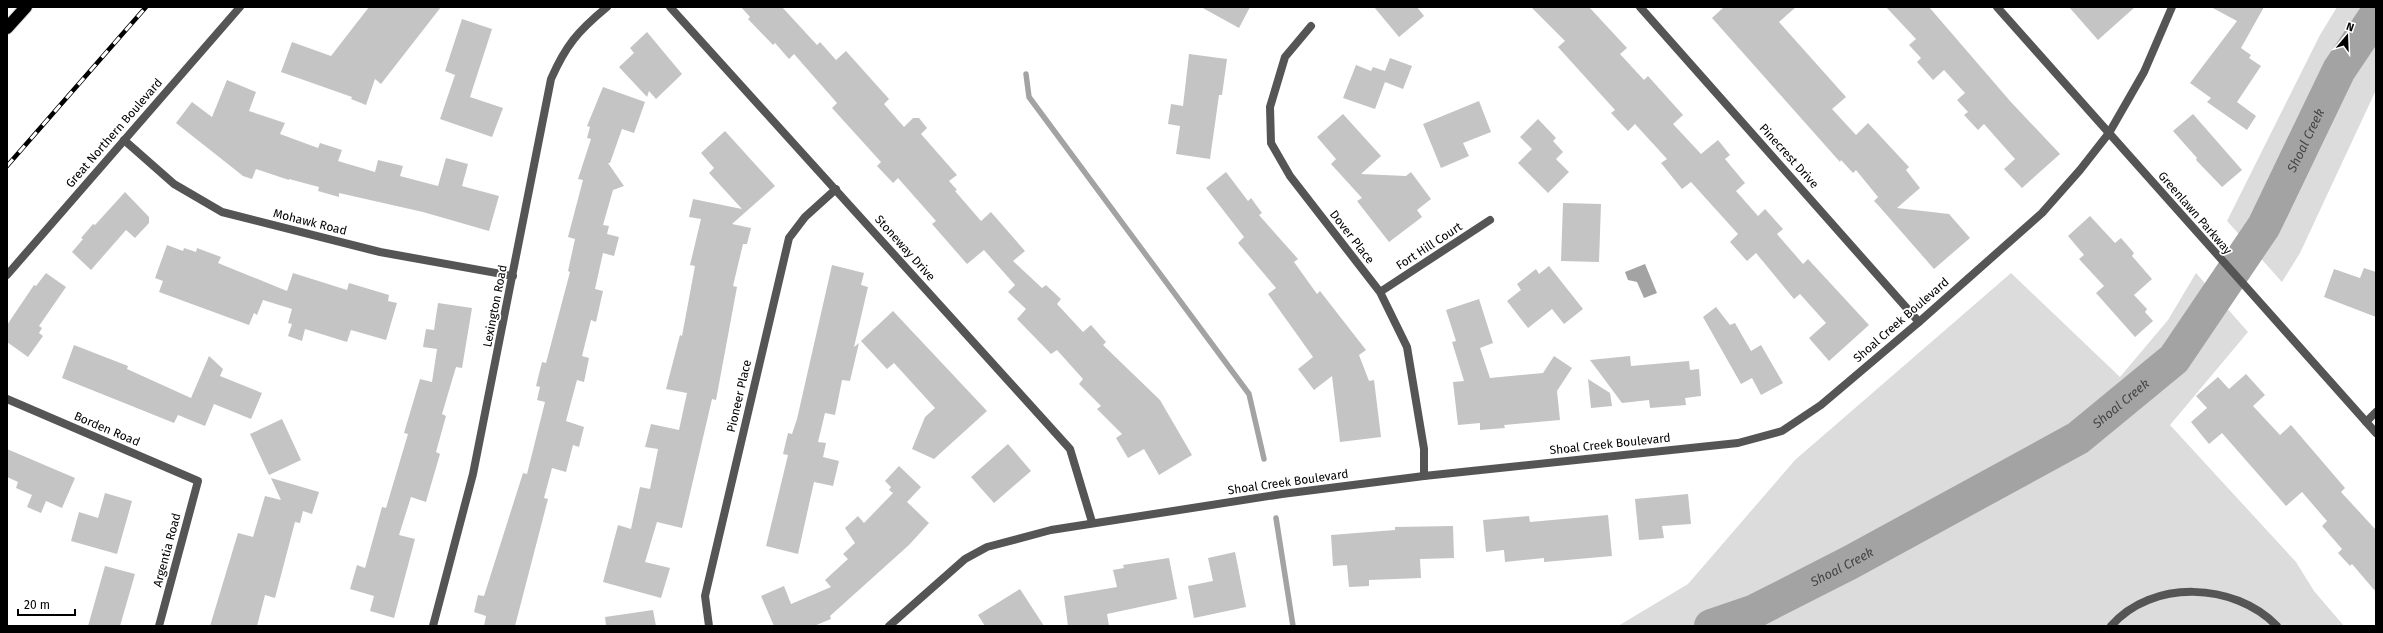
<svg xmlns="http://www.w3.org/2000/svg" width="2383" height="633" font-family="'Fira Sans',sans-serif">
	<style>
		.green { fill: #dcdcdc }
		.water { fill: #a3a3a3 }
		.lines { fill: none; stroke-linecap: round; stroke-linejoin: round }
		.stream { stroke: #a3a3a3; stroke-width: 5.5 }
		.river { stroke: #a3a3a3; stroke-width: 34 }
		.building { fill: #c4c4c4 }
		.motorway-casing { stroke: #dbdbdb; stroke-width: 14 }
		.service { stroke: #555; stroke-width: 8 }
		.minor { stroke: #555; stroke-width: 8 }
		.tertiary { stroke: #555; stroke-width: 8 }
		.motorway { stroke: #000; stroke-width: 12 }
		.rail-casing { stroke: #000; stroke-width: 4.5 }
		.rail { stroke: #fff; stroke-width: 3; stroke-dasharray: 9; stroke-linecap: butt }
		.labels { text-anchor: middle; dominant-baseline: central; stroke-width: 3.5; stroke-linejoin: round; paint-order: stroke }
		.street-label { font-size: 12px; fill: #000; stroke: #fff }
		.water-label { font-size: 13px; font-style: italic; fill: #444; stroke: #fff }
	</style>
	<rect width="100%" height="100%" fill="#fff"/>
	<path class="green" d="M2337 7H2376V90L2300 253 2282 282 2227 221 2320 35Z
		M2011 273 2120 377 2168 320 2196 273 2248 332 2170 425 2296 562 2314 591 2344 626H1618L1688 584 1795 460Z"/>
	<path class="water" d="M1645 264 1657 293 1644 298 1637 282 1628 280 1625 272Z"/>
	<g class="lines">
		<path class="stream" d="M1026 74 1029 97 1249 394 1264 459
			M1276 518 1293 626"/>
		<path class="river" id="s1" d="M1711 626 1755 611 1851 562 2078 438 2174 359 2264 226 2339 70 2376 15"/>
	</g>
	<path class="building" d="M369 7H441L381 84 375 79 366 105 351 99 352 97 281 72 292 42 331 56Z
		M741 7H782L817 45 820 42 836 60 846 51 889 99 884 104 904 127 913 118H919L927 128 921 134 957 175 949 181 957 190 955 191 981 221 991 212 1025 251 1013 261 1042 288 1046 285 1061 299 1057 304 1083 332 1091 325 1106 342 1103 345 1160 400 1192 455 1159 475 1144 449 1128 458 1116 438 1122 434 1097 409 1101 406 1079 384 1083 379 1057 350 1051 354 1017 319 1026 309 1008 292 1015 285 984 250 967 264 932 224 936 221 898 178 893 183 877 166 881 162 832 108 837 103 794 54 789 59 775 43 773 45 748 19 750 17Z
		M1201 7H1250L1239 28Z
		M1374 7H1417L1424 16 1399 37Z
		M1531 7H1589L1627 48 1620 54 1644 80 1648 76 1683 115 1673 124 1701 154 1718 140 1730 155 1725 159 1745 183 1736 191 1758 216 1765 209 1783 229 1777 234 1803 264 1808 259 1869 325 1829 361 1809 338 1826 323 1800 294 1794 299 1756 253 1747 261 1730 242 1738 234 1691 182 1682 189 1661 163 1667 159 1635 124 1628 131 1611 113 1615 110 1558 47 1565 41Z
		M1724 7H1796L1779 22 1846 97 1832 109 1856 135 1868 123 1909 167 1906 170 1920 188 1897 208 1949 214 1970 238 1934 269 1878 205 1874 201 1878 197 1856 170 1853 173 1841 160 1840 162 1712 18Z
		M1886 7H1929L2010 101 2060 154 2022 188 2004 169 2015 159 1984 124 1978 130 1964 115 1968 112 1957 100 1965 93 1944 70 1933 80 1917 62 1921 58 1909 45 1916 39Z
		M2069 7H2135L2098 40Z
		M2211 7H2264L2241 48 2251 55 2249 58 2261 66 2237 102 2256 116 2247 130 2207 102 2211 98 2190 83 2237 21Z
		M462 19 492 29 470 97 503 108 492 137 440 119 455 75 445 71Z
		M647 32 682 74 656 99 649 91 647 97 619 67 634 53 630 48Z
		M1189 54 1227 59 1222 95H1219L1210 159 1176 154 1180 126 1168 124 1171 104 1183 106Z
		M1390 58 1412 66 1403 89 1385 82 1375 109 1343 98 1356 65 1371 71 1373 67 1385 71Z
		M227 80 256 92 249 111 285 123 280 134 318 148 320 143 342 150 338 161 375 172 378 160 403 166 400 176 438 186 446 158 468 164 462 186 499 196 489 231 423 212 339 193V197L318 191 319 187 289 179V180L256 169 252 179 243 176 176 123 192 102 212 117Z
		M603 87 645 102 634 133 622 129 610 163H608L624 186 613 190 603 225 609 226 607 234 619 237 614 256 603 253 595 289 603 291 596 322 591 320 582 356 589 358 584 382 577 380 566 421 584 427 579 447 573 445 566 472 552 468 544 498 548 499 515 626H484L486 616 474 612 478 595 484 596 523 473 527 474 545 402 537 400 540 387 536 386 542 362 546 363 570 272 568 271 575 239 568 237 583 180 578 179 591 139 587 138 590 127 587 126Z
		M1479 101 1491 132 1463 143 1469 156 1441 168 1423 124Z
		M1343 114 1381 156 1361 174 1406 176 1411 172 1431 199 1417 210 1422 217 1389 242 1357 201 1362 198 1331 164 1336 159 1317 137Z
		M2193 114 2242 170 2222 187 2196 160 2197 158 2173 131Z
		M1538 119 1556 138 1553 141 1563 152 1556 159 1569 172 1548 193 1518 163 1532 149 1520 137Z
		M725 131 775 186 732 224 751 228 747 244H743L733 286 737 287 716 400 712 399 682 528 657 522 645 562 670 568 661 598 603 582 618 525 631 529 640 487 650 489 658 449 645 447 651 424 679 430 687 393 666 389 680 335 682 336 695 266 690 265 701 219 689 217 693 199 742 209 709 173 714 168 701 153Z
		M1226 172 1248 201 1251 198 1262 213 1259 215 1298 259 1294 262 1317 294 1320 291 1366 350 1359 355 1369 381 1374 380 1381 437 1340 442 1332 376 1314 390 1298 369 1313 357 1268 294 1276 288 1238 243 1244 237 1206 188Z
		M125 192 149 217V223L135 238 126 230 91 270 72 252 83 239 81 238 93 224 95 225Z
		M1563 203 1601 204 1599 262 1561 261Z
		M2090 216 2115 243 2121 238 2134 253 2132 256 2152 279 2134 295 2147 309 2145 312 2153 321 2135 337 2096 293 2104 286 2079 259 2084 255 2068 236Z
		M167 245 183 251 184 248 196 252 197 248 221 257 218 263 287 291 293 273 347 290 349 283 389 295 388 301 397 303 386 340 351 330 347 342 305 329 302 341 288 336 292 324 288 323 292 309 263 300 257 315 254 313 249 325 159 292 163 281 155 278Z
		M832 265 864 273 861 285 868 287 854 347 859 343 850 381 842 380 835 415 825 413 818 442 826 443 823 457 839 461 833 486 814 482 798 554 766 546 788 455 783 454 788 433 792 434 797 419Z
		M1549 266 1583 309 1564 324 1552 309 1528 328 1507 301 1521 290 1517 284 1536 269 1539 274Z
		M2364 268 2376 272V317L2324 297 2334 269 2360 278Z
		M46 273 66 287 39 326 42 328 39 333 43 336 28 357 7 342V325L34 285 36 286Z
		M1479 299 1493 343 1480 348 1490 378 1543 373 1554 356 1572 368 1557 391 1560 420 1504 425 1505 428 1480 430V423L1458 425 1453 382 1464 381 1452 342 1456 341 1446 310Z
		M438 303 472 308 462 368 456 367 442 414 446 416 436 452 440 454 426 502 411 497 399 535 415 539 394 618 370 611 374 596 350 589 357 565 365 568 382 507 386 508 408 434 404 433 420 379 432 382 437 349 423 347 426 329 434 330Z
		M1716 307 1730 325 1735 323 1751 351 1761 345 1783 383 1761 395 1752 378 1741 384 1703 317Z
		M893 311 987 411 934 459 912 449 925 417 935 408 894 363 887 369 861 341Z
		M74 345 128 366 127 369 191 398 209 356 223 369 220 376 262 393 251 419 214 404 205 426 178 415 174 423 62 378Z
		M1630 356 1631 366 1689 361 1690 370 1699 369 1701 396 1685 398 1686 405 1650 408 1649 400 1622 403 1590 360Z
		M2246 374 2265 395 2253 406 2280 435 2291 425 2345 488 2341 492 2376 530V592L2352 564 2350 566 2338 553 2342 549 2322 526 2327 521 2302 492 2286 506 2222 433 2209 444 2191 422 2207 408 2196 396 2218 377 2229 389Z
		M1588 379 1610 393 1612 406 1591 408Z
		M282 419 301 460 269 475 250 434Z
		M1008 444 1031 471 994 503 971 477Z
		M7 449 75 478 62 508 46 501 41 513 27 507 32 495 16 488 18 482 7 477Z
		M899 466 921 487 907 502 929 523 909 545 830 616 831 619 814 626H774L761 596 784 586 791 604 831 587 825 580 848 559 843 554 855 543 845 528 858 516 864 523 893 493 889 490 891 487 885 481Z
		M271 478 319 492 312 514 303 511 300 523 295 522 275 598 265 595 257 626H210L238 533 253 537 265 496 281 500Z
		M105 493 132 501 117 554 71 541 79 512 98 518Z
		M1688 494 1691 524 1662 526 1664 538 1639 540 1635 499Z
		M1608 515 1612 556 1544 562V558L1505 562 1504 550 1486 552 1483 520 1529 516 1530 522Z
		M1453 526 1454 558 1420 559 1421 578 1369 580V586L1349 587 1347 565 1333 566 1331 535 1395 530V527Z
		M1235 552 1246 607 1194 618 1188 586 1213 581 1208 558Z
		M1169 558 1177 599 1107 614 1109 626H1068L1064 596 1117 587 1113 570 1124 568 1123 565Z
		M105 566 135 574 120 626H88Z
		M1020 589 1044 626H985L978 615Z
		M653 610 656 626H606L605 617Z"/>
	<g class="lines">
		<defs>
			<path id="motorway" d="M7 28 26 7"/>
		</defs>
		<use href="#motorway" class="motorway-casing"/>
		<path class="service" d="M2111 626C2152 579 2234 582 2277 626"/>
		<path class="minor" d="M670 7 1070 449 1092 522
			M1640 7 1919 322
			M1997 7 2109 133
			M1311 26 1285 57 1270 107 1271 143 1290 176 1380 292 1407 347 1424 449V476
			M124 140 174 184 222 212 380 252 513 276
			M1380 292 1490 220
			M7 399 198 481 159 626
			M2366 422 2376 412
			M433 626 473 474 551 79C566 45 578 31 607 7
			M709 626 705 596 789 238 805 217 836 189"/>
		<path class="tertiary" d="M2109 133 2376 433
			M7 275 240 7
			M889 626 965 559 987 547 1051 530 1282 494 1424 476 1738 443 1782 431 1821 405 1919 322 2042 213 2080 170 2109 133 2144 72 2172 7"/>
		<use href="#motorway" class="motorway"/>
		<defs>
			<path id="rail" d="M7 166 146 7"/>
		</defs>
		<use href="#rail" class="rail-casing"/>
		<use href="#rail" class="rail"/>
	</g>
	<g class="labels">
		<g class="street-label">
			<text transform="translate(114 133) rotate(-49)">Great Northern Boulevard</text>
			<text transform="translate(1789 156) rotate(48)">Pinecrest Drive</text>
			<text transform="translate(2195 213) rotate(49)">Greenlawn Parkway</text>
			<text transform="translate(310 222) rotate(14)">Mohawk Road</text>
			<text transform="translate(1352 237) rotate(52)">Dover Place</text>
			<text transform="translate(1429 246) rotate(-33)">Fort Hill Court</text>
			<text transform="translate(905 248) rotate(48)">Stoneway Drive</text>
			<text transform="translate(495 306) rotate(-79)">Lexington Road</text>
			<text transform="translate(1901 320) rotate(-41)">Shoal Creek Boulevard</text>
			<text transform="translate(739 396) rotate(-77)">Pioneer Place</text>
			<text transform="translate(107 429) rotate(23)">Borden Road</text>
			<text transform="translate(1610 444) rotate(-6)">Shoal Creek Boulevard</text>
			<text transform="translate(1288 482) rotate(-8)">Shoal Creek Boulevard</text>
			<text transform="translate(167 550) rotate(-75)">Argentia Road</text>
		</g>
		<g class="water-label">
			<text stroke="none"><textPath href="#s1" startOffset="793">Shoal Creek</textPath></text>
			<text stroke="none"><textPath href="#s1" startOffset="468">Shoal Creek</textPath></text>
			<text stroke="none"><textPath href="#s1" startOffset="144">Shoal Creek</textPath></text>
		</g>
	</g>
	<rect width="2383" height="633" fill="none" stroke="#000000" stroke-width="16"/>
	<g transform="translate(2347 36) rotate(19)" stroke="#ffffff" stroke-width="3" paint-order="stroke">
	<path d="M0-3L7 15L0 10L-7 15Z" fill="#000000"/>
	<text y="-6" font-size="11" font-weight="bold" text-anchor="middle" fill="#000000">N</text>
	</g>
	<path d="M18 609v6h57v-6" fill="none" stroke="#000000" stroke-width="2"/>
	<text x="24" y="609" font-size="12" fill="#000000" stroke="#ffffff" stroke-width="3" paint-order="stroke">20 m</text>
</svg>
